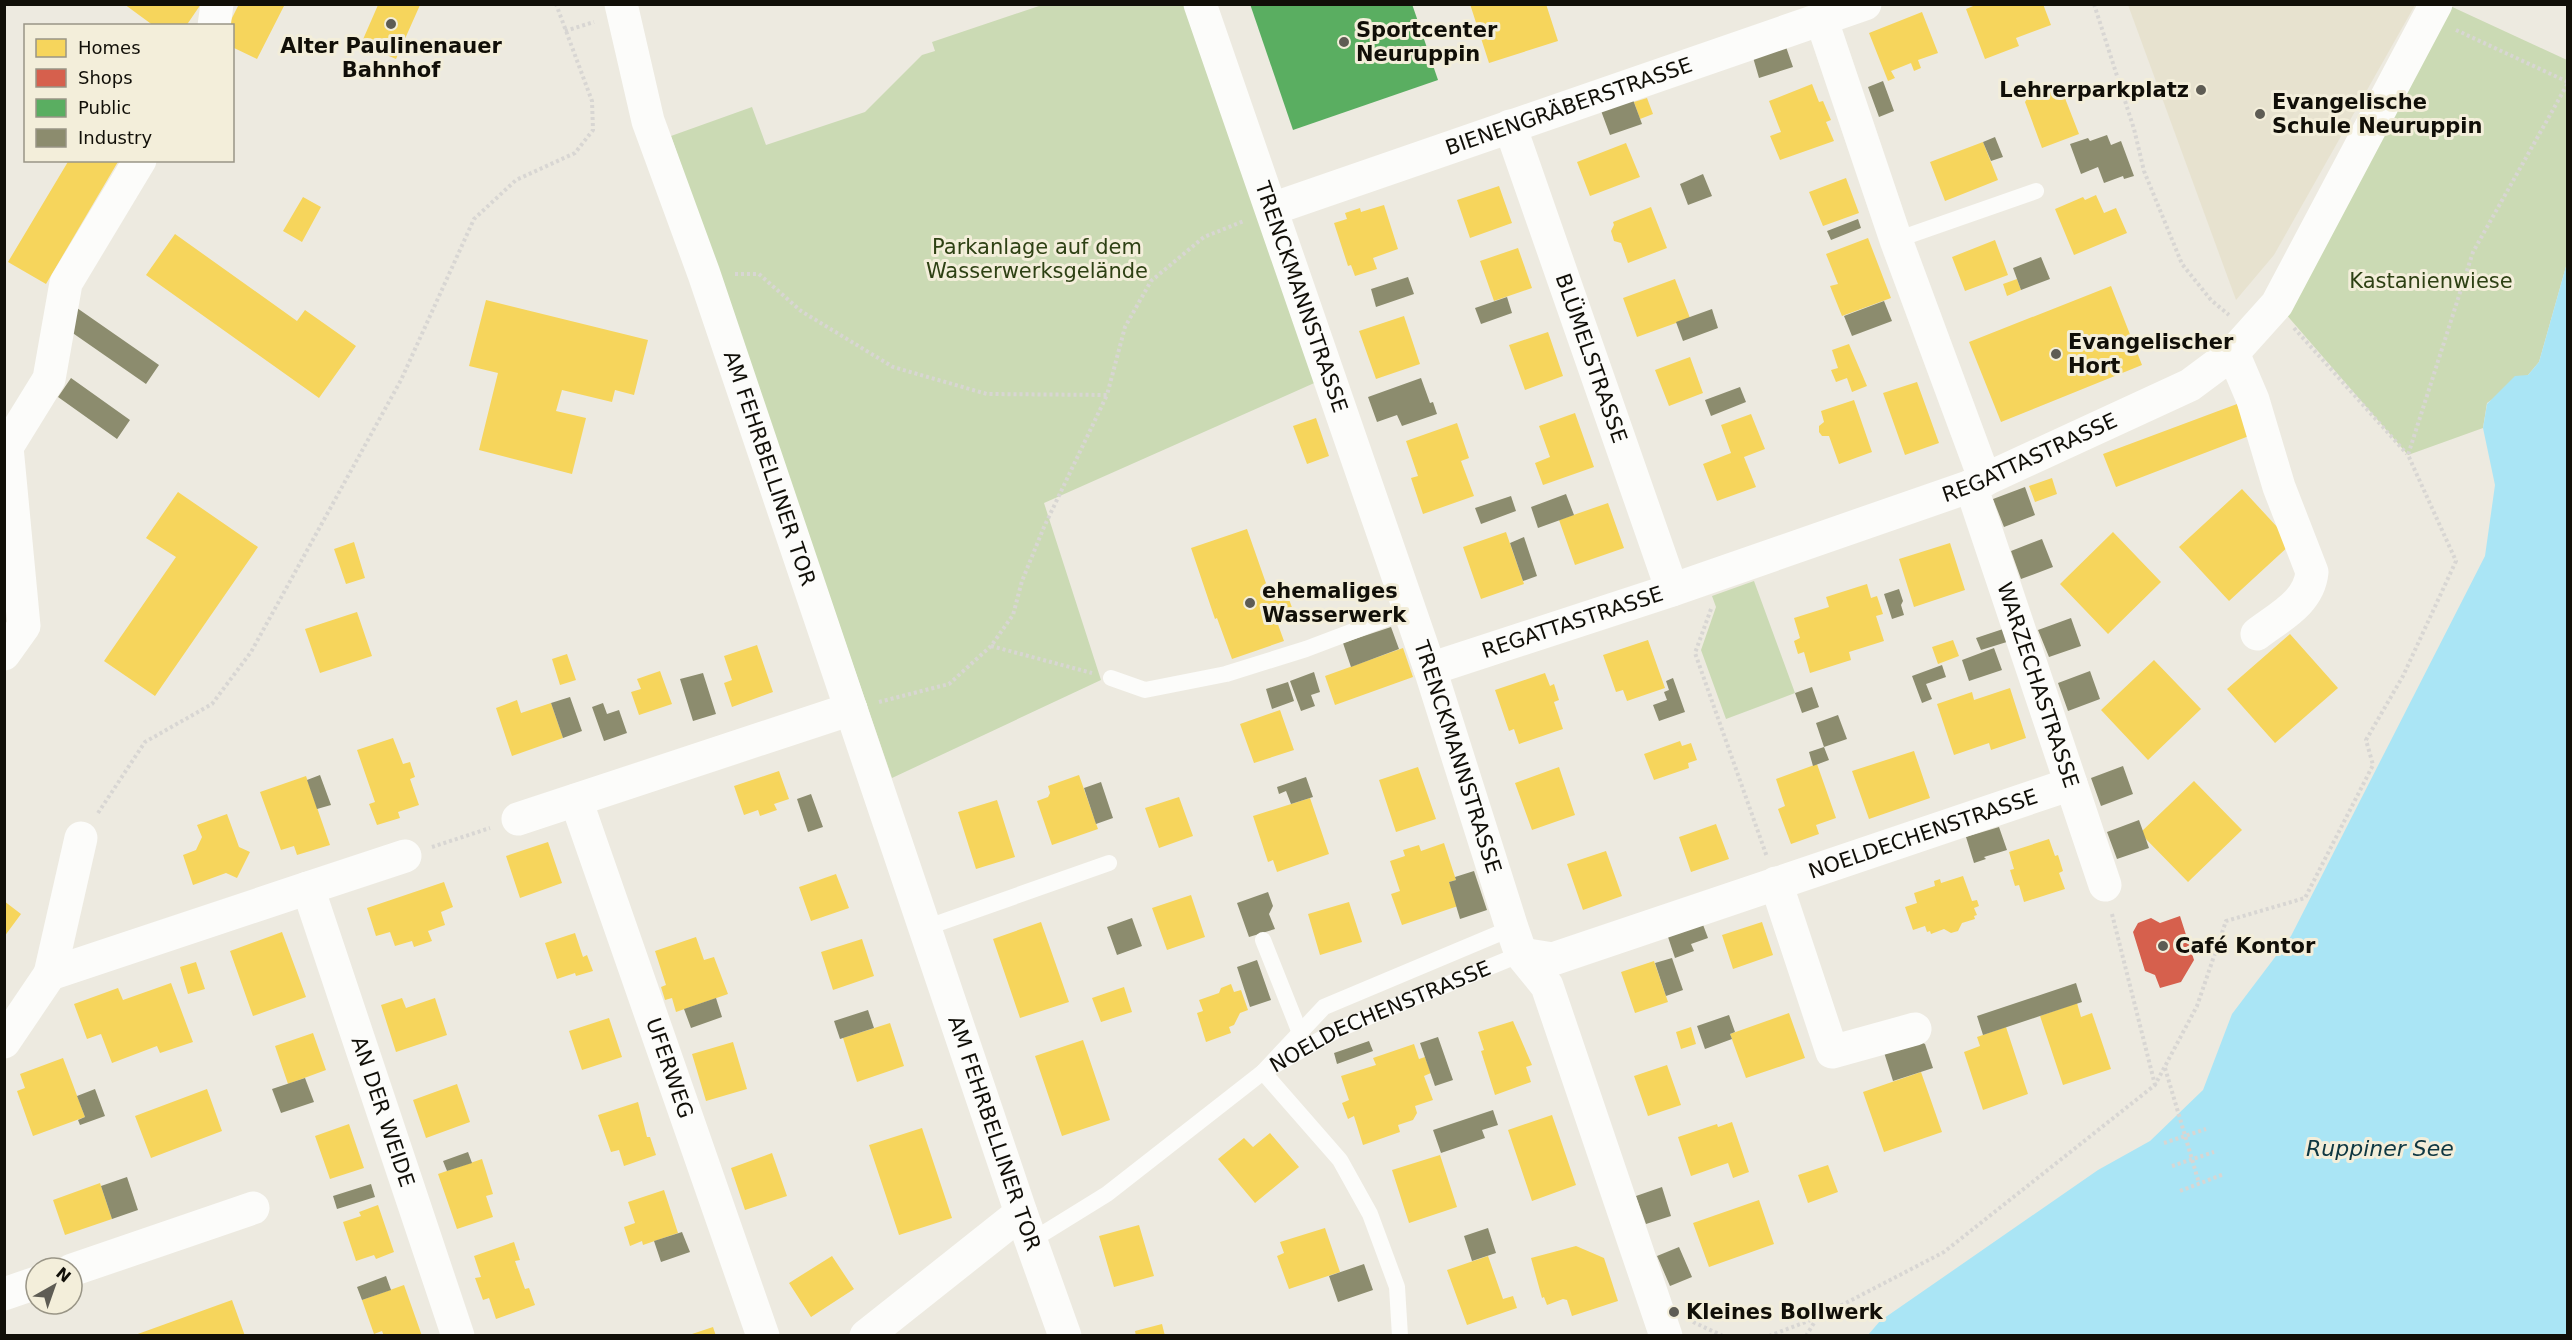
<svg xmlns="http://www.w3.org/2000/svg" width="2572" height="1340" font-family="'DejaVu Sans',sans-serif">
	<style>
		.built { fill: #e7e2cf }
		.green { fill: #cbdab4 }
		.water { fill: #aae5f5 }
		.homes { fill: #f6d55c }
		.shops { fill: #d6604d }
		.public { fill: #5aae61 }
		.industry { fill: #8c8c6e }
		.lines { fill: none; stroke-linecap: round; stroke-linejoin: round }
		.path { stroke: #d8d6d3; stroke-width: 4; stroke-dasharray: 3 3; stroke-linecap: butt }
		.service { stroke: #fcfcfa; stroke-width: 16 }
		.minor { stroke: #fcfcfa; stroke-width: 33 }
		.poi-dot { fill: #5e5c54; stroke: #f3eeda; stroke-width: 2 }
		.labels { text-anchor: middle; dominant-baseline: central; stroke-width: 6; stroke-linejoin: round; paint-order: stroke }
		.poi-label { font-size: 21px; font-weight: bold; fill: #110f08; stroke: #f3eeda; text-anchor: start }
		.street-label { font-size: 21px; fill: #110f08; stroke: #f3eeda }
		.park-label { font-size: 21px; fill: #2e4114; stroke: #f3eeda }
		.water-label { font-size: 22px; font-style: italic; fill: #0e3742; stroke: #f3eeda }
	</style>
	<rect width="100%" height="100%" fill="#edeae0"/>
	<path class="built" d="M2128 5H2415L2274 255 2236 300Z"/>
	<path class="green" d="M1042 5H1188L1321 380 1044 503 1101 680 892 778 671 136 752 107 766 145 865 112 922 55 935 51 932 42Z
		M2448 5 2567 60V263L2539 362 2528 375 2487 403 2483 428 2408 455 2277 304Z
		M1754 581 1795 693 1726 719 1701 650 1716 607 1712 596Z"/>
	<path class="water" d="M2567 263V1335H1868L1880 1321 2098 1170 2150 1141 2203 1090 2232 1014 2291 936 2485 556 2495 485 2483 428 2487 404 2515 376 2528 375 2539 362Z"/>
	<path class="homes" d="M124 4H201L186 26H154Z
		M239 4H285L257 59 232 47V26H228Z
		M1470 4H1546L1558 41 1489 63Z
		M1978 4H2043L2051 25 2016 38 2019 46 1985 59 1966 9Z
		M378 5H420L396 59 361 44Z
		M1922 12 1938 53 1918 60 1921 68 1914 71 1911 63 1891 71 1895 78 1888 81 1869 33Z
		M1812 84 1819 102 1823 101 1831 120 1826 122 1834 141 1780 160 1770 136 1781 132 1769 101Z
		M2061 88 2079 134 2042 148 2025 102 2029 96 2038 92 2043 95Z
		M1647 98 1653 114 1640 119 1634 102Z
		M1983 142 1998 180 1945 201 1930 162Z
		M1626 143 1640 177 1590 196 1577 162Z
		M69 160H119L46 284 8 262Z
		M1846 178 1859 213 1823 226 1809 192Z
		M1499 186 1512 223 1470 238 1457 200Z
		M2096 195 2104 213 2116 208 2127 233 2074 255 2055 209 2083 197 2085 200Z
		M303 197 321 207 302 242 283 231Z
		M1384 205 1398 249 1373 258 1377 269 1355 276 1351 265 1348 266 1334 223 1347 219 1345 213 1360 208 1361 212Z
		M1651 207 1667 248 1628 263 1621 243 1614 241 1611 231 1614 225 1613 222Z
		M175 234 297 321 305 310 356 346 319 398 146 275Z
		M1868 238 1891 298 1842 316 1830 286 1838 284 1826 254Z
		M1995 240 2008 275 1965 291 1952 257Z
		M1518 248 1532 288 1494 301 1480 261Z
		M1675 279 1690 318 1637 337 1623 298Z
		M2017 279 2021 290 2007 296 2003 284Z
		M2111 286 2142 365 2001 422 1969 342Z
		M486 300 648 340 634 395 615 390 612 402 562 390 556 411 586 418 572 474 479 450 498 373 469 366Z
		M1404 316 1420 364 1376 379 1359 331Z
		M1548 332 1563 376 1525 390 1509 345Z
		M1849 344 1867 386 1852 392 1847 378 1836 382 1831 370 1838 368 1832 350Z
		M1690 357 1703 393 1669 406 1655 370Z
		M1917 382 1939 443 1905 455 1883 393Z
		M1854 400 1872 452 1839 464 1829 436H1822L1819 432V426L1824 422 1821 411Z
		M2237 404 2249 436 2116 487 2103 454Z
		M1575 413 1594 467 1543 485 1535 463 1550 457 1539 426Z
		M1751 414 1765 449 1744 457 1756 487 1717 501 1703 464 1731 453 1721 425Z
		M1316 418 1329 456 1307 464 1293 426Z
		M1457 423 1469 458 1461 461 1474 496 1423 514 1411 478 1418 476 1406 441Z
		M2052 478 2057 494 2035 502 2029 486Z
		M2242 489 2292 543 2229 601 2179 547Z
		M178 492 258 547 155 696 104 661 176 557 146 538Z
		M1608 503 1624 548 1575 565 1559 520Z
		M1247 529 1268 589 1276 586 1279 593 1286 591 1294 613 1276 619 1284 641 1232 659 1217 618 1215 619 1191 548Z
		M1506 532 1524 584 1481 599 1463 547Z
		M2113 532 2161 582 2108 634 2060 584Z
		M354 542 365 578 346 584 334 549Z
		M1950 543 1965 590 1914 607 1899 559Z
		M1867 584 1871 598 1877 596 1883 614 1876 616 1884 641 1849 652 1851 660 1810 673 1804 652 1798 654 1794 641 1800 638 1794 618 1829 607 1826 597Z
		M357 612 372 656 320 673 305 629Z
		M2290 634 2338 688 2275 743 2227 689Z
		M1648 640 1665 688 1627 701 1623 690 1616 692 1603 655Z
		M1953 640 1959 656 1938 664 1932 647Z
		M757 645 773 692 732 707 724 683 732 680 724 656Z
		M1403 648 1413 677 1335 705 1325 676Z
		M567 654 576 680 560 685 552 659Z
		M2154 660 2201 709 2148 760 2101 710Z
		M660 671 672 704 639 715 631 692 641 689 637 679Z
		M1545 673 1550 686 1554 684 1559 700 1554 702 1563 729 1519 744 1514 729 1509 731 1495 690Z
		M2010 688 2026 738 1991 750 1989 743 1954 755 1937 704 1972 692 1974 700Z
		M517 700 521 713 551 703 563 738 512 756 496 708Z
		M1280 710 1294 750 1254 763 1240 724Z
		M393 738 403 764 410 762 415 777 410 779 419 805 398 812 400 818 377 825 369 804 375 802 357 750Z
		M1680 741 1682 746 1691 743 1697 760 1688 763 1689 768 1654 780 1644 754Z
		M1914 751 1930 798 1869 819 1852 771Z
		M1817 764 1836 818 1816 825 1819 834 1791 844 1778 809 1785 806 1776 779Z
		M1418 767 1436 819 1396 832 1379 780Z
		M1559 767 1575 815 1532 830 1515 783Z
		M779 771 789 799 774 804 777 810 760 816 758 810 744 815 734 786Z
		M1079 775 1098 829 1052 845 1037 801 1048 797 1050 793 1048 786Z
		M306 776 330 845 297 855 294 846 281 850 260 792Z
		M2194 781 2242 830 2188 882 2140 833Z
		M1179 797 1193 836 1159 848 1145 808Z
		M1310 798 1329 854 1277 872 1273 860 1268 862 1253 816Z
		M997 800 1015 857 976 869 958 812Z
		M227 814 239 847 250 852 237 878 226 873 193 885 183 855 196 850 202 837 197 825Z
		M1716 824 1729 859 1691 872 1679 837Z
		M2049 839 2055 856 2058 855 2063 871 2059 873 2065 889 2024 902 2019 885 2015 886 2010 870 2014 869 2009 852Z
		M548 842 562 883 520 898 506 856Z
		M1444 843 1456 880 1449 882 1458 906 1402 925 1391 894 1400 891 1390 861 1405 856 1403 850 1419 845 1421 851Z
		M1606 851 1622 896 1583 910 1567 864Z
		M836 874 849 908 811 921 799 887Z
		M1963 876 1972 901 1977 900 1979 906 1974 908 1977 915 1974 916 1975 919 1962 923 1958 931 1951 933 1944 929 1931 934 1930 931 1927 932 1925 926 1913 930 1905 907 1917 903 1914 893 1935 886 1934 881 1940 879 1941 883Z
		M444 882 453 907 441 912 445 925 428 931 432 941 414 947 412 941 395 946 390 932 376 936 367 908Z
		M1191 895 1205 937 1167 950 1152 908Z
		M4 901 21 914 4 937Z
		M1349 902 1362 942 1320 955 1308 914Z
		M1041 922 1069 1002 1020 1018 993 939Z
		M1762 922 1773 955 1733 969 1722 935Z
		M282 932 306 997 253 1016 230 951Z
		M575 933 583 957 587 955 593 971 576 976 575 973 557 979 545 943Z
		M696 937 704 960 714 957 728 994 676 1012 672 998 665 1000 661 987 666 985 655 951Z
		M862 939 874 976 833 990 821 952Z
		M1654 961 1668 1002 1635 1013 1621 972Z
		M196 962 205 989 188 994 180 967Z
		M171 983 193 1042 160 1053 157 1046 112 1063 101 1034 87 1039 74 1004 118 988 123 1000Z
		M1231 984 1234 992 1241 990 1248 1010 1240 1013 1234 1025 1229 1027 1231 1033 1206 1042 1197 1013 1203 1011 1199 1000 1219 993 1221 988Z
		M1124 987 1132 1012 1101 1022 1092 998Z
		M402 998 406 1008 435 998 447 1035 396 1052 381 1005Z
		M2077 1003 2081 1017 2092 1013 2111 1069 2063 1085 2040 1016Z
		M1789 1013 1805 1058 1746 1078 1730 1034Z
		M609 1018 622 1057 582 1070 569 1031Z
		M1513 1021 1532 1065 1526 1067 1531 1082 1495 1095 1481 1051 1484 1050 1478 1032Z
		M890 1023 904 1066 857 1082 843 1038Z
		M1691 1027 1696 1044 1681 1049 1676 1032Z
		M2006 1027 2028 1094 1983 1110 1964 1052 1980 1046 1977 1037Z
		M313 1033 326 1070 288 1084 275 1046Z
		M1083 1040 1110 1120 1062 1136 1035 1056Z
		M733 1042 747 1089 706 1101 692 1054Z
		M1414 1044 1419 1059 1425 1057 1431 1073 1424 1076 1433 1100 1415 1106 1417 1113 1413 1120 1398 1125 1400 1132 1363 1145 1354 1116 1348 1119 1342 1103 1349 1100 1341 1076 1376 1065 1373 1058Z
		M63 1058 85 1117 33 1136 17 1091 25 1088 20 1074Z
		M1667 1065 1681 1105 1648 1116 1634 1076Z
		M1921 1072 1942 1132 1884 1152 1863 1092Z
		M457 1084 470 1122 426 1138 413 1100Z
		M207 1089 222 1131 151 1158 135 1116Z
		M638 1102 647 1137H650L656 1155 624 1166 619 1150 611 1152 598 1115Z
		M1552 1115 1576 1185 1532 1201 1508 1130Z
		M1732 1122 1749 1172 1733 1178 1728 1163 1691 1176 1678 1137 1717 1124 1718 1127Z
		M349 1124 364 1168 330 1179 315 1136Z
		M922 1128 952 1218 899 1235 869 1145Z
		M1270 1133 1299 1167 1255 1203 1218 1159 1244 1138 1253 1147Z
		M772 1153 787 1196 745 1210 731 1168Z
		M1440 1155 1457 1207 1409 1223 1392 1170Z
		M482 1159 493 1194 486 1196 493 1217 457 1229 438 1174Z
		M1828 1165 1838 1192 1808 1203 1798 1175Z
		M100 1183 112 1219 65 1235 53 1200Z
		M664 1190 678 1233 643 1245 642 1241 630 1246 624 1227 635 1223 628 1202Z
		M1759 1200 1774 1244 1709 1267 1693 1223Z
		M378 1205 394 1252 376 1259 374 1255 356 1261 343 1222 361 1216 359 1212Z
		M1139 1225 1154 1276 1114 1287 1099 1236Z
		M1325 1228 1340 1272 1289 1289 1277 1256 1284 1253 1280 1242Z
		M514 1242 520 1260 515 1261 525 1289 529 1288 535 1305 496 1319 489 1298 483 1300 475 1278 481 1277 474 1256Z
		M1576 1246 1604 1258 1618 1301 1572 1316 1567 1300 1563 1299 1547 1305 1544 1297 1542 1298 1531 1258Z
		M832 1256 854 1289 811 1317 789 1283Z
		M1488 1256 1503 1299 1513 1296 1517 1308 1467 1325 1447 1270Z
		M404 1285 422 1336H384L382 1331 374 1334 362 1300Z
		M232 1300 245 1336H135V1335Z
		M1162 1324 1165 1336H1136L1135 1331Z
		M713 1327 716 1336H689V1335Z"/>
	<path class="shops" d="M2180 916 2194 960 2181 982 2160 988 2155 975 2145 971 2133 932 2138 923 2151 918 2160 923Z"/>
	<path class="public" d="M1250 4H1412L1438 80 1293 130Z"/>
	<path class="industry" d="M1785 44 1793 67 1759 78 1752 54Z
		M1883 81 1894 111 1879 117 1868 87Z
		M1632 97 1642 124 1610 135 1600 108Z
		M2107 135 2111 145 2121 141 2134 176 2124 179 2123 176 2104 183 2098 167 2081 174 2070 144 2088 138 2090 141Z
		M1995 137 2003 157 1991 161 1983 142Z
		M1703 174 1712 196 1688 205 1680 184Z
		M1858 219 1861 228 1831 240 1827 231Z
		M2041 257 2050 279 2021 290 2013 268Z
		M1408 277 1414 294 1376 307 1371 289Z
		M1507 297 1512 313 1481 324 1475 308Z
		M1884 301 1892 321 1852 336 1844 316Z
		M77 308 159 365 146 384 64 327Z
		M1712 309 1718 328 1683 341 1676 322Z
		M71 378 130 420 117 439 58 397Z
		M1421 378 1430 403 1433 402 1437 414 1402 426 1397 415 1377 422 1368 397Z
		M1740 387 1746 402 1711 416 1705 400Z
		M2025 487 2035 515 2004 527 1993 499Z
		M1566 494 1574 515 1538 528 1531 507Z
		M1511 496 1516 511 1481 524 1475 508Z
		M1524 537 1537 576 1523 581 1510 543Z
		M2042 539 2053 567 2021 579 2011 551Z
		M1899 589 1903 601 1901 605 1904 615 1892 619 1884 594Z
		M2071 618 2081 646 2049 657 2038 630Z
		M1391 627 1399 649 1351 667 1343 643Z
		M2006 628 2010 641 1981 650 1976 638Z
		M1994 648 2002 670 1969 681 1962 660Z
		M1942 665 1946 677 1926 684 1932 699 1922 703 1912 676Z
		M2090 671 2100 699 2068 711 2058 683Z
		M1314 672 1320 692 1311 695 1315 706 1301 711 1290 681Z
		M703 673 716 714 693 721 680 679Z
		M1673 678 1685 712 1659 721 1653 705 1667 700 1664 692 1669 690 1666 681Z
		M1288 682 1294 701 1272 709 1266 689Z
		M1812 687 1819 707 1802 713 1795 693Z
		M570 697 582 731 563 738 551 703Z
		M603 703 607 714 619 710 627 733 604 741 592 707Z
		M1838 715 1847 739 1824 747 1829 760 1813 766 1809 752 1824 747 1816 723Z
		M2123 766 2133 794 2101 806 2091 778Z
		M320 775 331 805 317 809 307 780Z
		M1306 777 1313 797 1291 804 1286 791 1279 794 1277 787Z
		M1101 782 1113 818 1096 824 1084 788Z
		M811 794 823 827 808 832 797 799Z
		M2139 820 2149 848 2117 859 2107 832Z
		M1999 827 2007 850 1984 857 1986 859 1974 863 1966 837Z
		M1474 871 1487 910 1460 919 1449 882 1456 880 1455 877Z
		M1268 892 1273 906 1269 914 1275 929 1249 937 1237 903Z
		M1132 918 1142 946 1117 955 1107 927Z
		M1702 922 1708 938 1691 944 1694 951 1675 958 1667 934Z
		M1672 958 1683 990 1666 996 1655 963Z
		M1257 960 1271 1000 1250 1007 1237 967Z
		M2076 983 2082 1002 1983 1035 1977 1016Z
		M716 998 722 1017 691 1028 684 1009Z
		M868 1010 874 1028 840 1039 834 1021Z
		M1729 1015 1735 1032 1730 1034 1732 1039 1705 1049 1697 1026Z
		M1438 1037 1453 1080 1435 1086 1420 1043Z
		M1909 1037 1925 1044 1933 1068 1893 1081 1882 1046Z
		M1369 1041 1373 1051 1337 1064 1334 1053Z
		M305 1078 314 1102 281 1113 272 1089Z
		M95 1089 105 1116 80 1125 78 1120 85 1117 77 1096Z
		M1493 1110 1498 1125 1482 1130 1485 1138 1441 1153 1433 1130Z
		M468 1152 472 1163 447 1171 443 1161Z
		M127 1177 138 1210 112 1219 101 1186Z
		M371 1184 375 1197 337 1209 333 1196Z
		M1662 1187 1671 1216 1646 1224 1636 1196Z
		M1488 1228 1496 1253 1472 1261 1464 1236Z
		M682 1232 690 1252 661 1262 654 1241Z
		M1679 1247 1692 1277 1670 1286 1657 1256Z
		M1364 1264 1373 1290 1338 1302 1329 1276Z
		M386 1276 391 1290 362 1300 357 1287Z"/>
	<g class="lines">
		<path class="path" d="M2094 4 2134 129 2144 171 2182 264 2211 300 2229 315
			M2456 30 2568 82
			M565 31 594 22
			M735 274H759L801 311 893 367 987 394 1107 395 1125 327 1151 281 1204 237 1244 221
			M2294 328 2407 454
			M1711 609 1695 653 1767 857
			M991 646 1092 673
			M879 702 949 684 991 646 1013 615 1022 581 1044 527 1107 395
			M98 813 145 742 212 704 251 652 401 380 474 219 516 180 575 153 593 130 592 101 556 4
			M432 847 490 828
			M2112 914 2155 1085
			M2165 1068 2199 1183
			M2164 1143 2206 1129
			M2172 1166 2214 1152
			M2180 1191 2224 1174
			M1693 1322 1723 1336
			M1769 1336 1816 1318
			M1806 1336 1817 1318 1944 1252 2155 1085 2197 1006 2226 921 2305 898 2373 765 2366 740 2403 676 2456 561 2408 455 2473 252 2568 83"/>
		<g class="service">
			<path d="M1896 240 2036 191"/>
			<path d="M1111 678 1145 690 1226 674 1306 649 1409 610"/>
			<path d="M925 928 1109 863"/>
			<path id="s1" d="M1512 928 1324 1007 1263 1072 1337 1030 1521 954"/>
			<path d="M1263 940 1300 1033"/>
			<path d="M1031 1241 1107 1194 1263 1072 1340 1160 1370 1214 1397 1287 1400 1336"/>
		</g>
		<g class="minor">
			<path id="s2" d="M621 4 648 121 704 274 1021 1213 1065 1336"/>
			<path id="s3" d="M1200 4 1430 669 1512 928 1521 954 1547 986 1666 1336"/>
			<path d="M1822 21 1896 240 1985 480"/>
			<path d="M214 26 217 4"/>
			<path id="s4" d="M1510 126 1672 590"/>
			<path id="s5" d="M1272 209 1865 4"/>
			<path d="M2233 353 2253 400 2279 487 2312 572C2309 603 2279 617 2257 634"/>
			<path id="s6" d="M1971 486 2105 885"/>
			<path d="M4 654 24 626 7 447 49 379 66 283 140 160"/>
			<path id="s7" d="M1430 669 1672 590 1971 486 2190 385 2233 353 2277 304 2436 4"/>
			<path id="s8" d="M576 800 763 1336"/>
			<path d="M518 819 851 709"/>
			<path d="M1776 883 1832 1052 1915 1029"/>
			<path d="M308 888 405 856"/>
			<path id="s9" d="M1521 954 1553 959 2071 784"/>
			<path d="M50 974 81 838"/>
			<path id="s10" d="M4 1042 50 974 308 888 458 1336"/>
			<path d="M72 1270 253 1208"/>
			<path d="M4 1294 36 1283"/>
			<path d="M866 1336 1021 1213"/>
		</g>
	</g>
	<g class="poi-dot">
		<circle cx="391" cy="24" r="6"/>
		<circle cx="1344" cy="42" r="6"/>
		<circle cx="2201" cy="90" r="6"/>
		<circle cx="2260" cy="114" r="6"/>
		<circle cx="2056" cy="354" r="6"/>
		<circle cx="1250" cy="603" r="6"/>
		<circle cx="2163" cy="946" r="6"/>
		<circle cx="1674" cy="1312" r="6"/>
	</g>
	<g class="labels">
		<g class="poi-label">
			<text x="1356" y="30">Sportcenter<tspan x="1356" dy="24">Neuruppin</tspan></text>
			<text x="391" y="46" text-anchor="middle">Alter Paulinenauer<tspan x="391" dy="24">Bahnhof</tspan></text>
			<text x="2189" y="90" text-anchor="end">Lehrerparkplatz</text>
			<text x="2272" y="102">Evangelische<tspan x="2272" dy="24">Schule Neuruppin</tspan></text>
			<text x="2068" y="342">Evangelischer<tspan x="2068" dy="24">Hort</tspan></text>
			<text x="1262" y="591">ehemaliges<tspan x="1262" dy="24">Wasserwerk</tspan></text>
			<text x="2175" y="946">Café Kontor</text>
			<text x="1686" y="1312">Kleines Bollwerk</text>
		</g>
		<g class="street-label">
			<text stroke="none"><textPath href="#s5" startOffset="314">BIENENGRÄBERSTRASSE</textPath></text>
			<text stroke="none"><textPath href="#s3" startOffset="310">TRENCKMANNSTRASSE</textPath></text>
			<text stroke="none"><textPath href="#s4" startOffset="246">BLÜMELSTRASSE</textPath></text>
			<text stroke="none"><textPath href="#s7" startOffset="636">REGATTASTRASSE</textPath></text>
			<text stroke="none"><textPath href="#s2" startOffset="488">AM FEHRBELLINER TOR</textPath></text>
			<text stroke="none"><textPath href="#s7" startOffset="150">REGATTASTRASSE</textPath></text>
			<text stroke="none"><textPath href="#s6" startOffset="210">WARZECHASTRASSE</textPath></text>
			<text stroke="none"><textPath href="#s3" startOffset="796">TRENCKMANNSTRASSE</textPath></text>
			<text stroke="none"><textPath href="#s9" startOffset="423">NOELDECHENSTRASSE</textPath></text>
			<text stroke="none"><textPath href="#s1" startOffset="423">NOELDECHENSTRASSE</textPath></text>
			<text stroke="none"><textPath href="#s8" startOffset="284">UFERWEG</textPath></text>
			<text stroke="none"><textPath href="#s10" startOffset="590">AN DER WEIDE</textPath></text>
			<text stroke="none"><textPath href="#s2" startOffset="1190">AM FEHRBELLINER TOR</textPath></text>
		</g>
		<g class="park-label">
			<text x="1037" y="247">Parkanlage auf dem<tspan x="1037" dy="24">Wasserwerksgelände</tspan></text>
			<text x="2431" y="281">Kastanienwiese</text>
		</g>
		<g class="water-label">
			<text x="2380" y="1148">Ruppiner See</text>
		</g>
	</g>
	<rect width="2572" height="1340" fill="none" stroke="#110f08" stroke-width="12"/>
	<rect x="24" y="24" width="210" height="138" fill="#f3eeda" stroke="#999586" stroke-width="1.5"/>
	<rect x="36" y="39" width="30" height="18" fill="#f6d55c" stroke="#999586" stroke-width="1.5"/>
	<text x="78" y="54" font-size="18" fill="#110f08">Homes</text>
	<rect x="36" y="69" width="30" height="18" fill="#d6604d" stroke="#999586" stroke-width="1.5"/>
	<text x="78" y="84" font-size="18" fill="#110f08">Shops</text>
	<rect x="36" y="99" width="30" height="18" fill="#5aae61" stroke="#999586" stroke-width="1.5"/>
	<text x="78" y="114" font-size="18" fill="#110f08">Public</text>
	<rect x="36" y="129" width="30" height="18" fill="#8c8c6e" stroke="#999586" stroke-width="1.5"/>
	<text x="78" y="144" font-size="18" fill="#110f08">Industry</text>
	<g transform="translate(54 1286) rotate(40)"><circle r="28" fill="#f3eeda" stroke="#999586" stroke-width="1.5"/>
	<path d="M0-4.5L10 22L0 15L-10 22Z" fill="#5e5c54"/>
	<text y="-9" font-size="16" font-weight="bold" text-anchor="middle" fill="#110f08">N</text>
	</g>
</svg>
